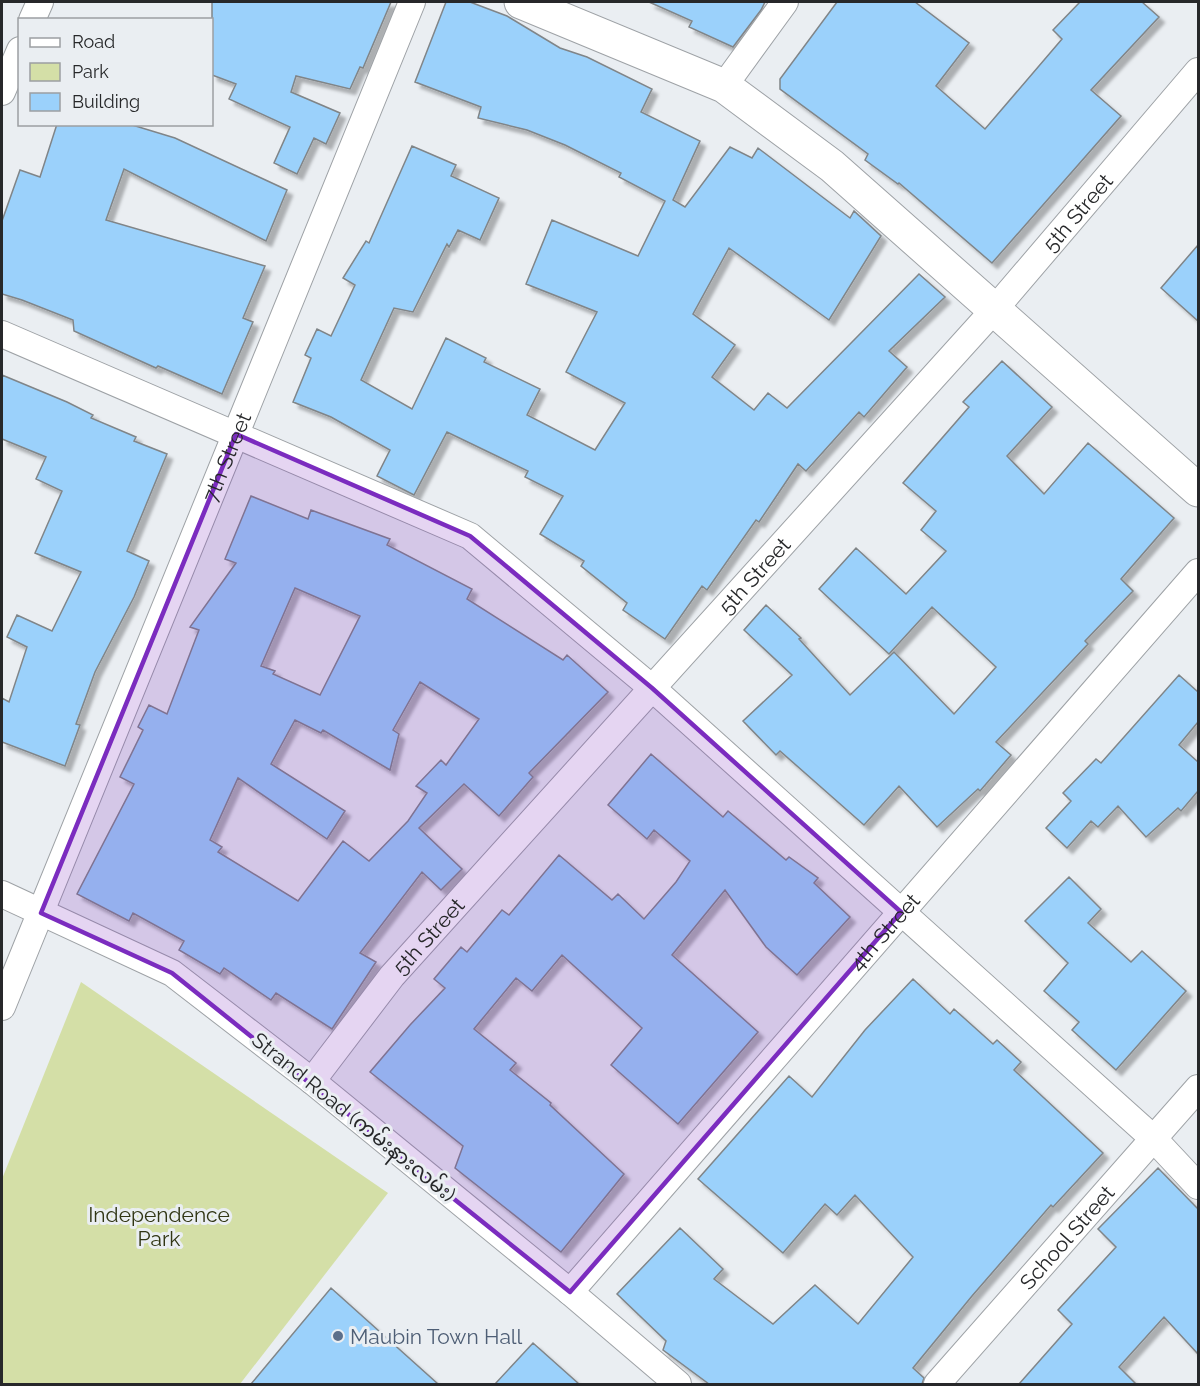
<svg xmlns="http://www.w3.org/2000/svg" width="1200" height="1386" font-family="Raleway,'Noto Sans Myanmar',sans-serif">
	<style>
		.green { fill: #d4dfa7 }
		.building { fill: #9bd1fb; stroke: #808588; stroke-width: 1.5; fill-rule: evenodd; filter: url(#shadow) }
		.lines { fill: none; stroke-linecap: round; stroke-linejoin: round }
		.street-casing { stroke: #9ea2a6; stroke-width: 28 }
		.secondary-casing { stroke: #9ea2a6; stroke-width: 35 }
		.street { stroke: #fff; stroke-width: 26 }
		.secondary { stroke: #fff; stroke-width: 33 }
		.marked { fill: #7b2cbf; fill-opacity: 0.2; stroke: #7b2cbf; stroke-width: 4.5; stroke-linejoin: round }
		.service-dot { fill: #5c6f8a; stroke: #eaeef2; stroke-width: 2 }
		.labels { text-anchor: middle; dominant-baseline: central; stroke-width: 6; stroke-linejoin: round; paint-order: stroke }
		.street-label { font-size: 21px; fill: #27282a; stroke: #eaeef2 }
		.park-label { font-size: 21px; fill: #313614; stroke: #eaeef2 }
		.service-label { font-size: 21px; fill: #4e5e75; stroke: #eaeef2; text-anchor: start }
	</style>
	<defs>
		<filter id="shadow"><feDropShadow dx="5.5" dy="5.5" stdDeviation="1.5" flood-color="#0004"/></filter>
	</defs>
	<rect width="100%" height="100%" fill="#eaeef2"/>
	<path class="green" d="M81 982 388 1193 240 1384H2V1179Z"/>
	<path class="building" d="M212 2H391L363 68 360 67 350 89 296 76 291 92 340 113 326 144 314 138 297 174 274 163 290 127 229 99 236 84 212 75Z
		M446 2H470L507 16 560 48 587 57 652 89 641 112 700 141 673 200 685 207 730 147 752 158 758 148 850 218 854 211 881 236 829 320 729 248 693 314 735 345 712 377 754 410 768 393 787 408 919 274 945 297 889 351 907 367 864 417 859 412 806 471 798 464 759 522 756 520 707 590 702 586 665 639 623 610 627 603 581 566 584 561 540 534 563 496 525 477 528 471 447 432 414 495 377 476 390 450 331 417 293 402 311 358 305 355 317 329 331 336 355 285 343 278 366 241 369 243 412 146 456 165 451 176 499 198 480 240 458 230 449 247 447 244 413 312 394 308 361 380 412 409 446 338 486 358 484 362 540 389 527 415 595 450 625 403 566 372 597 312 526 284 552 220 638 256 665 201 619 177 621 173 565 145 527 130 478 118 481 107 415 82Z
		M649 2H765L761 10 733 47 689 27 692 21Z
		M837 2H915L969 43 936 86 985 129 1062 39 1053 30 1080 2H1142L1159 17 1091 90 1121 116 992 263 899 183 898 184 865 160 868 154 780 89V79Z
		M57 124H129L175 138 287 190 266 241 124 169 106 220 265 266 243 318 253 322 222 394 158 366 156 368 74 331 73 320 22 300 2 294V221L20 170 40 177Z
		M1198 245V321L1161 288Z
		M1002 361 1052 407 1007 456 1044 494 1088 443 1174 518 1121 579 1133 591 1085 641 1088 644 996 742 1011 755 980 791 978 789 937 827 899 786 864 825 780 751 776 755 743 721 792 675 744 630 766 605 801 638 799 639 850 695 894 652 954 714 996 667 932 607 889 654 819 589 856 548 906 594 946 551 921 530 936 511 903 483 969 407 963 402Z
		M2 375 67 402 93 415 91 418 136 437 134 441 167 454 127 551 149 561 134 597 95 672 76 724 80 725 65 766 2 742V698L9 702 27 647 7 637 17 615 52 631 81 572 35 553 62 491 36 479 46 457 2 439Z
		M251 496 308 519 311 510 390 539 387 545 472 589 467 599 563 660 567 655 608 692 529 773 533 777 499 816 464 784 419 828 462 869 441 890 422 872 360 953 376 962 332 1029 276 993 271 1000 224 968 220 974 179 950 184 941 133 913 129 921 77 894 134 784 120 777 143 730 138 727 149 705 167 714 199 630 190 627 236 563 225 559ZM295 588 360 616 320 695 273 674 275 671 261 666ZM420 682 479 719 446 765 441 760 416 786 427 793 408 821 369 861 343 841 298 901 218 852 222 847 210 840 238 778 327 839 345 811 271 764 295 720 321 733 323 730 390 770 399 734 393 730Z
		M1179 675 1198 692V722L1179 745 1198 762V791L1181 811 1178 808 1146 837 1118 806 1098 827 1091 821 1067 848 1046 828 1071 801 1063 793 1096 759 1101 763Z
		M651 754 723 817 728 811 786 860 789 857 818 878 814 883 850 917 797 975 766 947 725 890 672 955 758 1032 678 1124 611 1065 642 1028 562 955 532 991 516 978 474 1029 516 1063 510 1070 551 1103 550 1105 624 1174 561 1252 455 1168 463 1146 370 1072 410 1025 445 988 434 979 461 947 467 952 502 910 509 915 559 855 612 900 618 894 644 919 676 882 690 861 654 830 647 839 608 805Z
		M1069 877 1101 909 1088 923 1131 962 1142 951 1186 991 1116 1070 1072 1030 1079 1022 1044 991 1068 963 1025 921Z
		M913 979 950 1014 954 1009 993 1044 997 1040 1021 1062 1014 1070 1103 1153 1053 1207 1051 1205 972 1296 913 1368 924 1378 922 1384H709L663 1350 666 1341 617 1294 680 1228 723 1269 714 1279 773 1324 815 1285 858 1324 913 1257 855 1195 837 1215 825 1204 783 1253 698 1179 789 1076 812 1097 865 1030Z
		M1158 1168 1198 1209V1354L1164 1317 1119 1367 1136 1384H1019L1072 1324 1058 1310 1116 1247 1098 1229Z
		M331 1288 438 1384H251Z
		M533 1343 579 1384H495Z"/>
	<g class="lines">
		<defs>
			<g id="street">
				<path d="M32 20 40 2"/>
				<path d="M724 86 785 2"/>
				<path d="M2 92 20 50"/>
				<path d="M2 334 470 536 652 688 1154 1139 1198 1186"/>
				<path d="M2 894 172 973 312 1081 570 1292 678 1384"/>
				<path id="s1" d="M2 1007 412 2"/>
				<path id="s2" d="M312 1081 392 976 994 310 1198 71"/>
				<path id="s3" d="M570 1292 1198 572"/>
				<path id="s4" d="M937 1384 1198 1088"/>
			</g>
			<path id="secondary" d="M521 2 724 86 832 166 1198 490"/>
		</defs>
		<use href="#street" class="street-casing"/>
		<use href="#secondary" class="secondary-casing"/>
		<use href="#street" class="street"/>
		<use href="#secondary" class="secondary"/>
	</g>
	<path class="marked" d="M236 434 470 536 652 688 901 912 570 1292 172 973 41 913Z"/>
	<circle class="service-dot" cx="338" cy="1336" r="6"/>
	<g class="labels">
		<g class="street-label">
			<text stroke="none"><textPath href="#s2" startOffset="1158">5th Street</textPath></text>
			<text stroke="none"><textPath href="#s1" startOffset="594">7th Street</textPath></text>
			<text stroke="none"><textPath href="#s2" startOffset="672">5th Street</textPath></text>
			<text stroke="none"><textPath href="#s3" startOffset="478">4th Street</textPath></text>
			<text stroke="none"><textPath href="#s2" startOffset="186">5th Street</textPath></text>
			<text transform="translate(354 1117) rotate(39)">Strand Road (ကမ်းနားလမ်း)</text>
			<text stroke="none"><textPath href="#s4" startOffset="196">School Street</textPath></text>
		</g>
		<g class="park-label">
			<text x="159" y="1214">Independence<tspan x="159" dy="24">Park</tspan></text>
		</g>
		<g class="service-label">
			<text x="350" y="1336">Maubin Town Hall</text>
		</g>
	</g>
	<rect width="1200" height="1386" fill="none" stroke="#27282a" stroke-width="6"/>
	<rect x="18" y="18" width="195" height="108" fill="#eaeef2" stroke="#9c9fa2" stroke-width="1.5"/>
	<rect x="30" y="38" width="30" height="9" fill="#ffffff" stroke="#9c9fa2" stroke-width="1.5"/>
	<text x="72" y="48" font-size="18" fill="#27282a">Road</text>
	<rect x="30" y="63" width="30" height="18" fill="#d4dfa7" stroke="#9c9fa2" stroke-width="1.5"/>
	<text x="72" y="78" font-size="18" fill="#27282a">Park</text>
	<rect x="30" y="93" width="30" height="18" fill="#9bd1fb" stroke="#9c9fa2" stroke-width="1.5"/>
	<text x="72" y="108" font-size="18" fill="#27282a">Building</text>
</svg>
